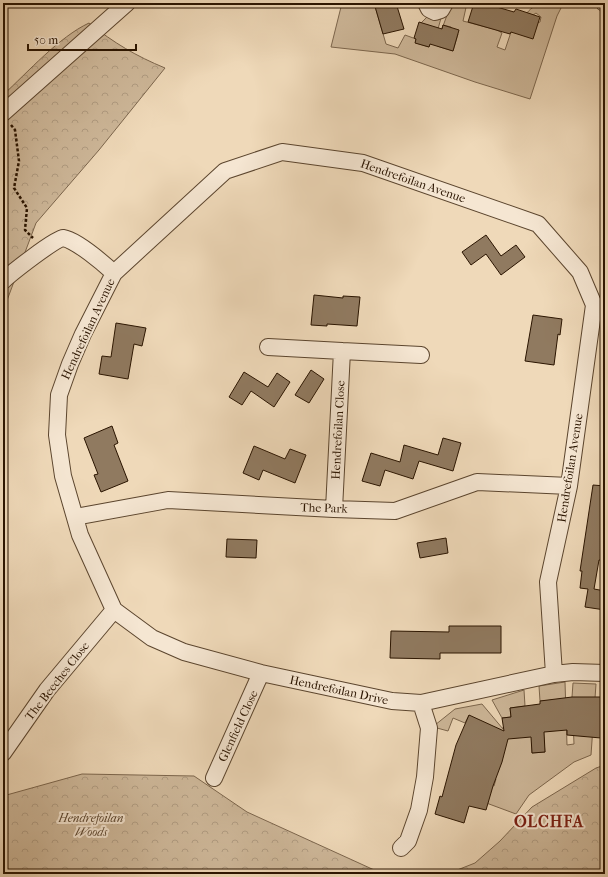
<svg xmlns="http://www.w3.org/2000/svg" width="608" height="877" font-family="'IM FELL French Canon',serif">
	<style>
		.forest { fill: url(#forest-crowns); stroke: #7c664d }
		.garden { fill: #ceb89a; stroke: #7c664d; fill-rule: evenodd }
		.building { fill: #907a60; stroke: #2a1400 }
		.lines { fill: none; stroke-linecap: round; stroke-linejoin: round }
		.minor-casing { stroke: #5b452e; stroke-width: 18 }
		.path { stroke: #2a1400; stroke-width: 2.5; stroke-dasharray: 3 2; stroke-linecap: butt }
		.minor { stroke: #f5e6d2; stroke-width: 16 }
		.labels { text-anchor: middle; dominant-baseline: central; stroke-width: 4; stroke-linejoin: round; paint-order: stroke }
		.street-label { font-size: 12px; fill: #2a1400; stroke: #f5e6d2 }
		.park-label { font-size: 12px; font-style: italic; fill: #5b452e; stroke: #f5e6d2 }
		.district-label { font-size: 16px; font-weight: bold; letter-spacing: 1px; fill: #7a1f14; stroke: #f5e6d2 }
	</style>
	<defs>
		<pattern id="forest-crowns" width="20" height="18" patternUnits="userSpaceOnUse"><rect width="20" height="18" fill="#ceb89a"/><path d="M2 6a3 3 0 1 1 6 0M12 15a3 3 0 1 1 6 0" fill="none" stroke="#b19d83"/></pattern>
	</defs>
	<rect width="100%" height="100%" fill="#efd9b9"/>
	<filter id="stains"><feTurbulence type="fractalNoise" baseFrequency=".005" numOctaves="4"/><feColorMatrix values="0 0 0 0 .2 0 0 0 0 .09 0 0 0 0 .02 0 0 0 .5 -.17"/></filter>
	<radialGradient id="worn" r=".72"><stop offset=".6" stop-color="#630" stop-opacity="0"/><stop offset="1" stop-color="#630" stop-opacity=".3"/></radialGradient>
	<path class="forest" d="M89 23C114 43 136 56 165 68L99 150 36 223 3 311V95C28 72 59 37 89 23Z
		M605 765V874H447L475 863 500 841 532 807 596 768Z
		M82 774 194 776 247 812 383 874H3V796Z"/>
	<path class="garden" d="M342 3H374L386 44 398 48 405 35 416 39V43L429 47 434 30 421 23 428 16 441 18 438 29V40L451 4 467 3 463 21 497 30 502 33 497 47 505 50 511 32 540 22 541 17 536 13 533 15 527 13C535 2 551 1 563 4L557 16 530 99 475 82 395 54 331 47ZM443 25 451 27V31L458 34 453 51 437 46Z
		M565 682 567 745 574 744 572 697 573 683 596 684 591 755 574 762 529 795 516 814 481 801 486 784 494 786 496 779 491 777 469 715 465 723 453 718 448 731 437 728 435 725 455 709 482 704 503 729V727L532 737V753L545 752 543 732 558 700 540 701 539 686Z
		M524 690 525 706 510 708 511 717 502 718 492 700Z"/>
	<path class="building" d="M374 3H396L404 29 383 34Z
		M474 3H483L514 12 516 9 540 17 533 39 511 32 510 34 468 22Z
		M419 22 442 29 443 25 459 30 453 51 430 44 429 47 415 43 416 39 414 38Z
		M486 235 501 256 516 245 525 257 501 275 486 254 471 265 462 252Z
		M314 295 343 298V296L360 297 357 326 327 324V326L311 325Z
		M533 315 562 319 560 335 558 334 554 365 525 361Z
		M116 323 146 328 142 346 134 344 128 379 99 374 102 356 111 357Z
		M311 370 324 379 309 403 295 395Z
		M244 372 268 387 277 373 290 382 274 407 251 391 242 405 229 397Z
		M112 426 118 443 114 445 128 481 101 492 94 475 98 474 84 438Z
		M443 438 461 443 453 471 419 461 413 479 385 470 380 486 362 481 371 453 400 462 404 445 438 455Z
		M254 446 285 459 290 449 306 455 295 483 263 470 259 480 243 473Z
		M593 485 605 486V537L602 560H599L594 589 605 591V610L585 607 588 589 580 588 582 571H580Z
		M446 538 448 553 420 558 417 543Z
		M227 539 257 540 256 558 226 557Z
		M449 626H501V653H440V659L390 658 391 631 449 632Z
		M572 697H605V723H603L601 738 567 735V730L544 732 545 752 532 753 531 737 508 739 502 762 493 786 486 810 469 806 464 823 435 814 440 796 442 797 456 745 469 715 504 731 502 718 511 717 510 708 540 704V701Z"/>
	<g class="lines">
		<defs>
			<path id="minor" d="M426 3 429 9 435 12 441 10 445 3
				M604 3H605
				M3 113 127 3
				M3 281C10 274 56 238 63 238 76 240 104 264 114 273
				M268 347 342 351 334 509
				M342 351 421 355
				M75 517 168 500 334 509 395 511 477 482 569 486
				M554 674 548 582 569 486 594 305 580 272 538 224 363 163 282 152 225 171 114 273 83 334 70 364 59 395 57 435 63 476 80 535 114 610 152 638 184 652 261 673 392 701 421 703 554 674 573 672 605 673
				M3 753 47 690 114 610
				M214 778 261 673
				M401 848 408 841 419 810 425 777 429 728 421 703"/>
		</defs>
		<use href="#minor" class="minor-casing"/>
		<path class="path" d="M11 125 15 130 19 161 14 188 27 208 25 230 33 238"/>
		<use href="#minor" class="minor"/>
	</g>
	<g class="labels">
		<g class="street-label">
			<text transform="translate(413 181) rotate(19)">Hendrefoilan Avenue</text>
			<text transform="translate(88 329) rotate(-65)">Hendrefoilan Avenue</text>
			<text transform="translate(338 430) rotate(-87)">Hendrefoilan Close</text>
			<text transform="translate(570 468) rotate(-81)">Hendrefoilan Avenue</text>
			<text transform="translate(324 508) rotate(2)">The Park</text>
			<text transform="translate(57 681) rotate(-52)">The Beeches Close</text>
			<text transform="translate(339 690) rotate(12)">Hendrefoilan Drive</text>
			<text transform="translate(238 726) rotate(-65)">Glenfield Close</text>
		</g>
		<g class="park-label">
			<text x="91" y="818">Hendrefoilan<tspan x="91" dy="14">Woods</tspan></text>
		</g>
		<g class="district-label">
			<text x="549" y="821">OLCHFA</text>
		</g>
	</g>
	<rect width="608" height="877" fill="none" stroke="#efd9b9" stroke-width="16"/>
	<rect x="4" y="4" width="600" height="869" fill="none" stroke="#2a1400" stroke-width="2"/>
	<rect x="8" y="8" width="592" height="861" fill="none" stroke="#2a1400"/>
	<path d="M28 44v6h108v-6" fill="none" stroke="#2a1400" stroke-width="2"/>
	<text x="34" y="44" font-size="12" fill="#2a1400" stroke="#f5e6d2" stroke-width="3" paint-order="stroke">50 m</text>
	<rect width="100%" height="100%" filter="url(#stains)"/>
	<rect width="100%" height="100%" fill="url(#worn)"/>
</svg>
